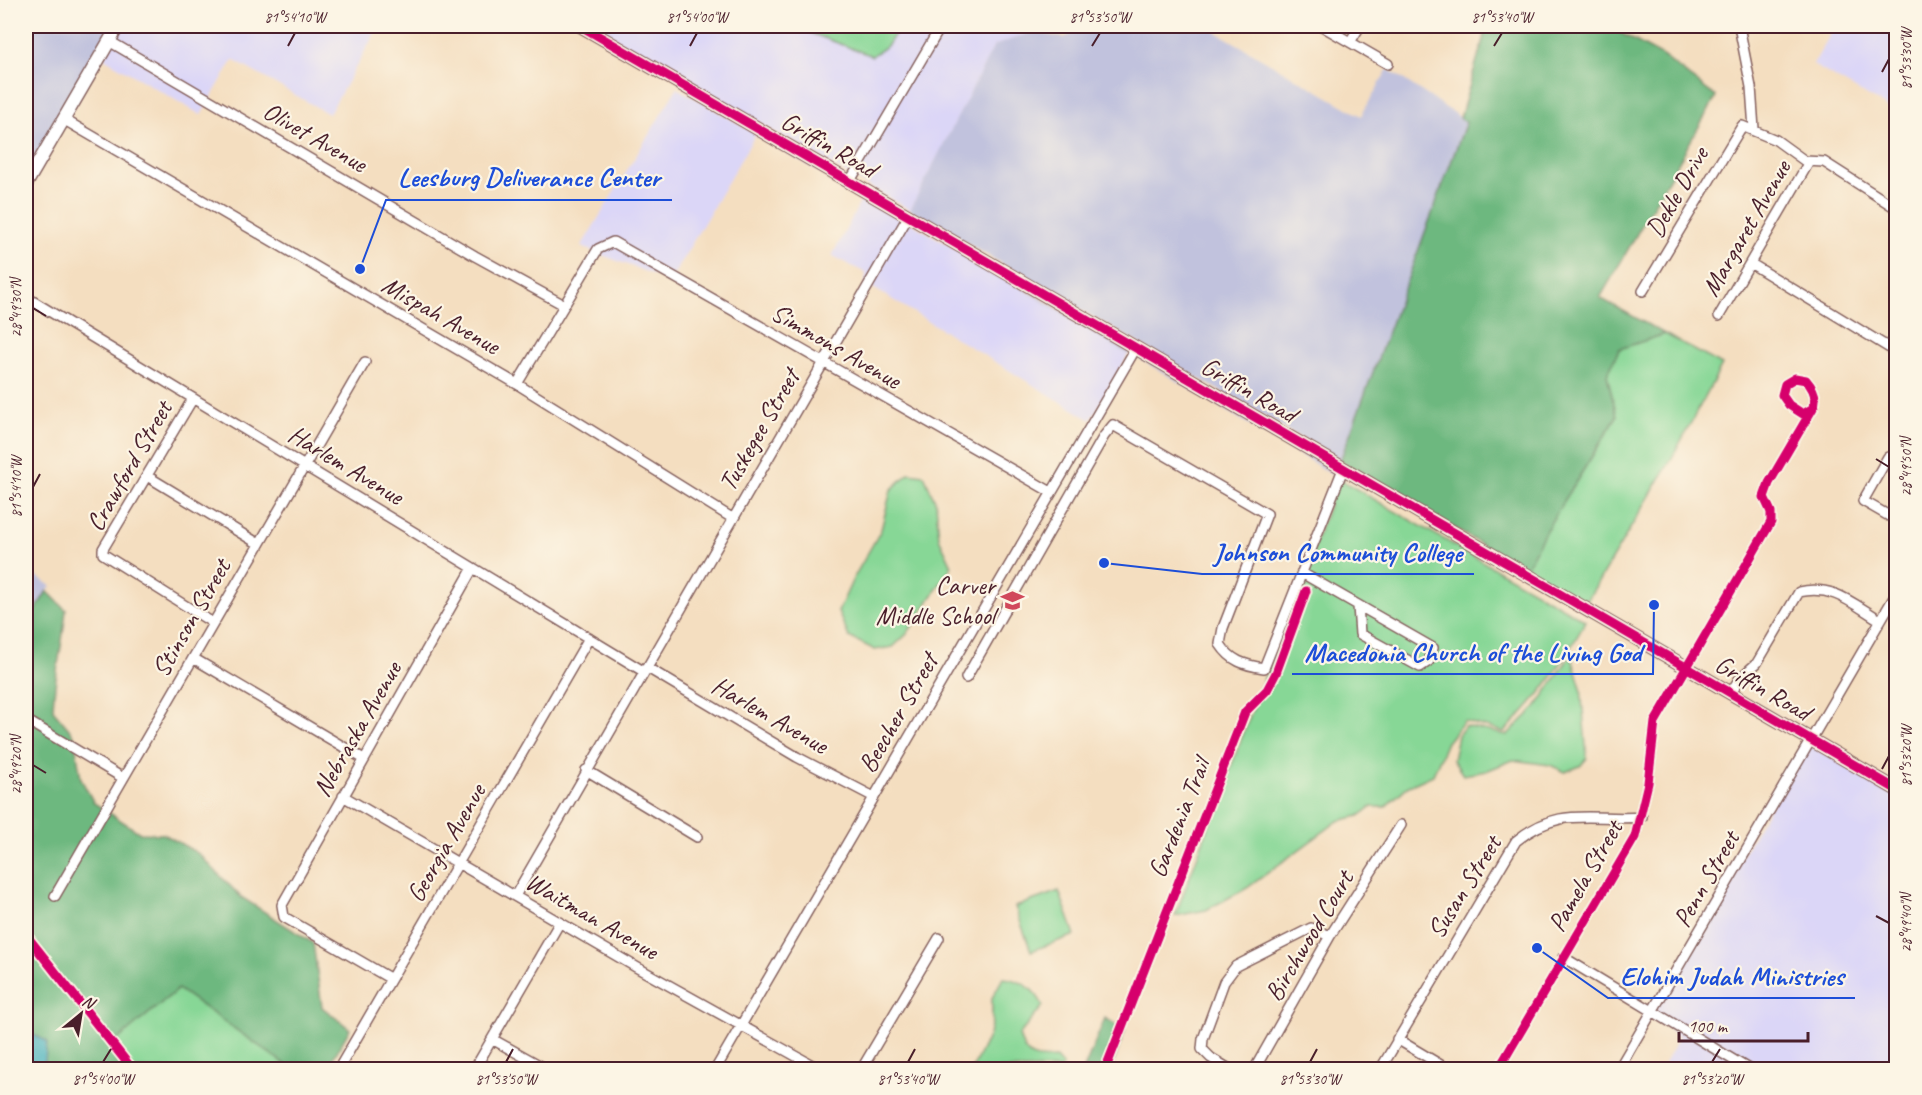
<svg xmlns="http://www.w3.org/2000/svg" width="1922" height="1095" font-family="Caveat,sans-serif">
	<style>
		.built { fill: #dbd6f7 }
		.industrial { fill: #c1c2dd }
		.green { fill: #87d796; stroke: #687b60; stroke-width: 1.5 }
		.forest { fill: #6db87f; stroke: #5c6c55; stroke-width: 1.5 }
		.water { fill: #40afbc; stroke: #456774; stroke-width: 1.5 }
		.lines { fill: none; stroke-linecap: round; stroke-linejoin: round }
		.minor-casing { stroke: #86625f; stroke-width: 12 }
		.tertiary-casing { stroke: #86625f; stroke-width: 15 }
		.minor { stroke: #fff; stroke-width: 9 }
		.tertiary { stroke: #fff; stroke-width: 12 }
		.cycleway-casing { stroke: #fcf5e5; stroke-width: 13 }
		.cycleway { stroke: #d6006c; stroke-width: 9 }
		.ticks { fill: none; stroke: #4a1f2b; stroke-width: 2 }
		.labels { text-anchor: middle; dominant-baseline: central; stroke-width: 4.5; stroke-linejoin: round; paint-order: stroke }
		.street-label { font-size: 26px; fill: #4a1f2b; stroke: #fcf5e5 }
		.poi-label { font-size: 26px; fill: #4a1f2b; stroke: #fcf5e5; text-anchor: end }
		.leader { fill: none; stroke: #1d4ed8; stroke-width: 2 }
		.callout-dot { fill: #1d4ed8; stroke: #fcf5e5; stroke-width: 2 }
		.callout-label { font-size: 27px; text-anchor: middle; font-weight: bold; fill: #1d4ed8; stroke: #fcf5e5; stroke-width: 4.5; stroke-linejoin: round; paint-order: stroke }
		.neatline { fill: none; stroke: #4a1f2b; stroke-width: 2 }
		.ticks-label { font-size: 15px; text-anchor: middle; fill: #4a1f2b }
	</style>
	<rect width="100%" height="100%" fill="#fcf5e5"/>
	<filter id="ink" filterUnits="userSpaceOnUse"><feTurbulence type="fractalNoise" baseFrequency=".0167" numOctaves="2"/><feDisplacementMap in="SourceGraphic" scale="12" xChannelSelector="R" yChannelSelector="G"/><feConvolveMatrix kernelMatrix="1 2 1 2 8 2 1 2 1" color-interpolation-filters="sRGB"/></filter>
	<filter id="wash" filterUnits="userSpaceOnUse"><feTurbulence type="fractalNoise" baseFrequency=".008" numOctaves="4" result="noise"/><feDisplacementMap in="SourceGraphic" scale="24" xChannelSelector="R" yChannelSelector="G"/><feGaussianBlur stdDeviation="1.35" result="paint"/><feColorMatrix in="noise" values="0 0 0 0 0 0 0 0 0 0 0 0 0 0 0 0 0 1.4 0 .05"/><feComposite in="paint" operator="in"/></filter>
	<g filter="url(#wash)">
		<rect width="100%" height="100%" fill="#f4dec0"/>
		<path class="built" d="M123 26H379L329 114 233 60 201 115 104 58Z
			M591 26H792L830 38 888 45 900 26H1021L1032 32 994 46 910 210Z
			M1835 26H1896V112L1813 65Z
			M677 88 994 271 1128 355 1091 420 865 283 866 273 832 256 863 197 755 135 670 281 581 247Z
			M1806 743 1896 795V1069H1661L1679 1037 1652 1015Z"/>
		<path class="industrial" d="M26 26H113L26 175Z
			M1087 26H1206L1361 116 1388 69 1467 122 1340 461 910 210 994 46 1032 32 1064 38Z
			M994 271 1336 471 1335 476 1130 353 1128 355Z
			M26 569 51 586 26 625Z"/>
		<path class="green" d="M792 26H900L888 45 872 56Z
			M1665 334 1722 365 1667 467 1585 604 1525 570 1546 530 1617 416 1607 375 1619 349Z
			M909 473 924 475 936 503 939 538 952 566 907 634 893 647 875 650 849 637 838 612 853 579 881 530 891 490Z
			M1339 479 1586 621C1562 664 1541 697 1504 732L1464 721 1447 742 1433 775 1407 787 1385 807H1372L1359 816 1338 821 1247 888 1206 910 1175 916Z
			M1571 655 1581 688 1587 758 1580 766 1565 772 1550 765 1513 760 1486 771 1463 775 1453 760 1458 735 1465 726 1507 735 1536 707Z
			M1059 891 1075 935 1031 951 1015 907Z
			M1003 978C1021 979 1036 990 1043 1006L1019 1035C1025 1058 1034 1060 1056 1058L1063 1066 1061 1069H972L989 1035 992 1021V998Z
			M178 989 292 1069H124L107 1048Z"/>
		<path class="forest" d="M1487 26H1608L1661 55 1716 97 1600 298 1665 334 1619 349 1607 375 1617 416 1546 530 1525 570 1340 461 1466 122 1460 118Z
			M47 591 66 610C63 644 54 676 53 710L74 735 81 779 94 803 140 833 164 834 199 854 241 897 313 943 322 1007 350 1029 327 1069H292L178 989 108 1048 124 1069H44L47 1042 26 1032V625Z
			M1105 1018 1125 1030 1111 1069H1084Z"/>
		<path class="water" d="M26 1032 47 1041 44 1069H26Z"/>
	</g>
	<g filter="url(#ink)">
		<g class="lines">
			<defs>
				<path id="minor" d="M1322 26 1388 64
					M1739 26 1751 87 1754 129
					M109 41 475 256 564 305
					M1350 42 1360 26
					M63 119 517 384 732 518
					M850 181 941 26
					M1750 263 1896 352
					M1643 291 1742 126 1776 140 1805 161 1824 162 1896 208
					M26 297 643 671
					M1719 316 1809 162
					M517 384 598 249 613 242 1051 492
					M192 400 103 549V554L213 623
					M1896 455 1888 457 1863 501 1896 520
					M147 476 259 544
					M1302 573 1433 648 1429 661 1420 667 1360 634 1358 606
					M193 658 364 759
					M646 667 797 757 874 797
					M966 678 1104 436 1113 425 1267 514 1223 628 1220 644C1231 661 1244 665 1264 668L1343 469
					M1730 694 1740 678 1757 663 1799 592C1832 584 1852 603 1880 620
					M26 720 123 778
					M586 770 697 837
					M343 796 636 967 821 1070
					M55 896 365 362
					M515 896 909 215
					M1563 957 1750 1070
					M391 979 284 917 282 905 473 568
					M492 1039 548 1070
					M1397 1039 1449 1070
					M338 1070 589 638
					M474 1070 560 922
					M715 1070 1136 348
					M861 1070 939 938
					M1231 1070 1211 1058 1202 1049 1203 1039 1224 982 1236 966 1311 928 1330 936
					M1254 1070 1330 936 1401 825
					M1380 1070 1516 841C1560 805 1591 821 1642 817
					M1498 1070 1635 837 1648 783 1655 722 1771 522V512L1764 497 1769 483 1813 408C1818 398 1813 388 1806 380L1795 378 1785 384 1782 395 1789 405 1803 414 1813 408
					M1618 1070 1896 594"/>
				<path id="tertiary" d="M581 26 1896 789
					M26 184 118 26"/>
			</defs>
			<use href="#minor" class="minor-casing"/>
			<use href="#tertiary" class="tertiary-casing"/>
			<use href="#minor" class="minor"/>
			<use href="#tertiary" class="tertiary"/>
			<defs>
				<path id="cycleway" d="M581 26 1896 789
					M26 935 133 1070
					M1105 1070 1245 712 1267 690 1276 673 1306 591
					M1498 1070 1635 837 1648 783 1655 722 1771 522V512L1764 497 1769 483 1813 408C1818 398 1813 388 1806 380L1795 378 1785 384 1782 395 1789 405 1803 414 1813 408"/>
			</defs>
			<use href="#cycleway" class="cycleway-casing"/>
			<use href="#cycleway" class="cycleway"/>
		</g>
	</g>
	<path class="ticks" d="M288 46 295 33M690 46 697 33M1092 46 1100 33M1494 46 1502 33M1882 72 1889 59M33 308 46 316M1876 459 1889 467M33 487 40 474M33 765 46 773M1882 769 1889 756M1876 916 1889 923M103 1062 111 1049M506 1062 513 1049M908 1062 915 1049M1310 1062 1317 1049M1712 1062 1720 1049"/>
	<defs>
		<symbol id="school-bare" viewBox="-9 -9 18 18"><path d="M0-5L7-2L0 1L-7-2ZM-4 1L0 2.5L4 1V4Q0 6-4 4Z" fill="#d1495b" stroke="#fcf5e5" stroke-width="2.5" paint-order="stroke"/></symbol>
	</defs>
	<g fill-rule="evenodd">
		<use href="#school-bare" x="996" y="584" width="33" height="33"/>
	</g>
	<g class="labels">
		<g class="street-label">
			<text transform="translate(315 137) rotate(30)">Olivet Avenue</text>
			<text transform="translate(829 145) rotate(30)">Griffin Road</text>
			<text transform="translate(1677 192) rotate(-60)">Dekle Drive</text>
			<text transform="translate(1746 228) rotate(-60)">Margaret Avenue</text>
			<text transform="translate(441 315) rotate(30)">Mispah Avenue</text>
			<text transform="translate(836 346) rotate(30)">Simmons Avenue</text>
			<text transform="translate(1249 390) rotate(30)">Griffin Road</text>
			<text transform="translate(759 430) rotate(-60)">Tuskegee Street</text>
			<text transform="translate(346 465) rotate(31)">Harlem Avenue</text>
			<text transform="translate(129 466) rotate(-60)">Crawford Street</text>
			<text transform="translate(191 618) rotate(-60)">Stinson Street</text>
			<text transform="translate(1763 688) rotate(30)">Griffin Road</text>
			<text transform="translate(898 713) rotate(-60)">Beecher Street</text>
			<text transform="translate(770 715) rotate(30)">Harlem Avenue</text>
			<text transform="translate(357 729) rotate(-60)">Nebraska Avenue</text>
			<text transform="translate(1179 818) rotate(-68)">Gardenia Trail</text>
			<text transform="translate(446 843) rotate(-60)">Georgia Avenue</text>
			<text transform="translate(1585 876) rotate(-60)">Pamela Street</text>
			<text transform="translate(1706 879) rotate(-60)">Penn Street</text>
			<text transform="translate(1464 887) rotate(-58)">Susan Street</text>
			<text transform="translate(592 916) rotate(30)">Waitman Avenue</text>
			<text transform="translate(1309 936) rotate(-59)">Birchwood Court</text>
		</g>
		<g class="poi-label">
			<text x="995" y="585">Carver<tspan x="995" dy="30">Middle School</tspan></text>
		</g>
	</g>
	<path class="leader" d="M360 269L386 200H672M1104 563L1202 574H1474M1654 605L1653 674H1292M1537 948L1608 998H1855"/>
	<g class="callout-dot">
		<circle cx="360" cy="269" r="6"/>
		<circle cx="1104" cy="563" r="6"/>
		<circle cx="1654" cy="605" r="6"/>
		<circle cx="1537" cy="948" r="6"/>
	</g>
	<g class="callout-label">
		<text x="529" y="186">Leesburg Deliverance Center</text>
		<text x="1338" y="561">Johnson Community College</text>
		<text x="1473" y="661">Macedonia Church of the Living God</text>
		<text x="1732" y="985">Elohim Judah Ministries</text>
	</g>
	<rect width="1922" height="1095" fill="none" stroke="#fcf5e5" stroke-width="66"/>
	<g transform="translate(81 1014) rotate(30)" stroke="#fcf5e5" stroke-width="4.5" paint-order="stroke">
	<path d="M0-4.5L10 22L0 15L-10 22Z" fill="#4a1f2b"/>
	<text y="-9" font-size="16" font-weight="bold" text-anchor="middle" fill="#4a1f2b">N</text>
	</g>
	<path d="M1679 1032v9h129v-9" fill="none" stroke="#4a1f2b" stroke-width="3"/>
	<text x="1688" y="1032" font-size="18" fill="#4a1f2b" stroke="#fcf5e5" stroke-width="4.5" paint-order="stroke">100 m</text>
	<rect x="33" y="33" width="1856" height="1029" class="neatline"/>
	<g class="ticks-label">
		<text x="295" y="22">81°54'10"W</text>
		<text x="697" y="22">81°54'00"W</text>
		<text x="1100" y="22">81°53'50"W</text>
		<text x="1502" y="22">81°53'40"W</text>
		<text transform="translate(1906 59) rotate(-90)" y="5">81°53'30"W</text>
		<text transform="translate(16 308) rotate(-90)" y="5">28°49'30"N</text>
		<text transform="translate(1906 467) rotate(-90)" y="5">28°49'50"N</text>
		<text transform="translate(16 487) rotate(-90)" y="5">81°54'10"W</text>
		<text transform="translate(1906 756) rotate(-90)" y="5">81°53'20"W</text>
		<text transform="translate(16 765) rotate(-90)" y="5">28°49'20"N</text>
		<text transform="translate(1906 923) rotate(-90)" y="5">28°49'40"N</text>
		<text x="103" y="1084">81°54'00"W</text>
		<text x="506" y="1084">81°53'50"W</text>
		<text x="908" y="1084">81°53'40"W</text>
		<text x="1310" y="1084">81°53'30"W</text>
		<text x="1712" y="1084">81°53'20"W</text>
	</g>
</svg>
